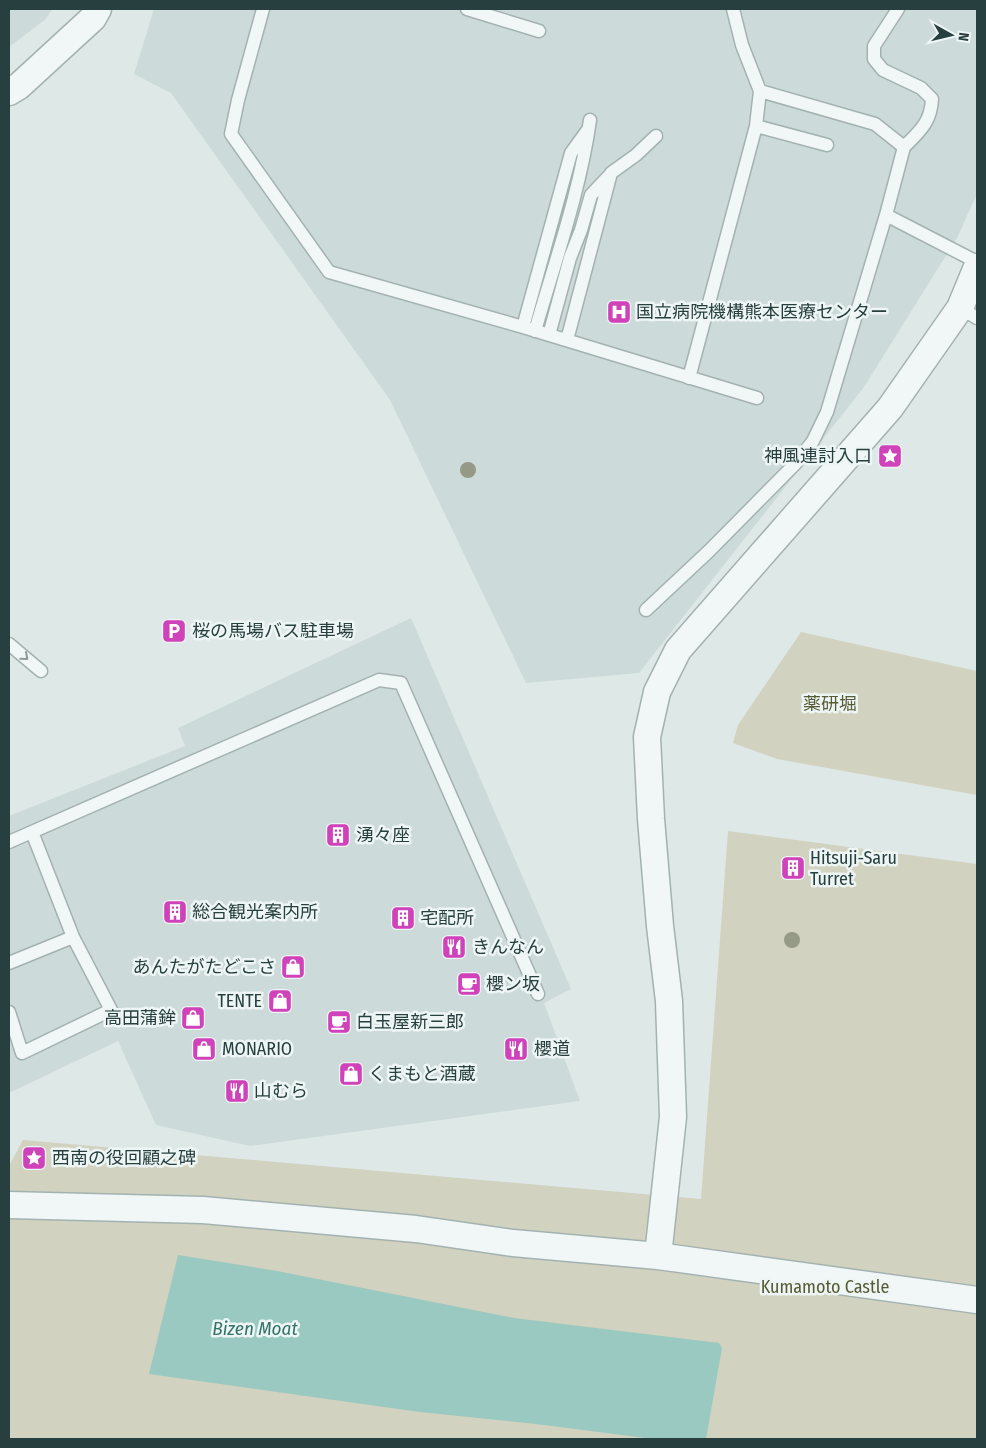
<svg xmlns="http://www.w3.org/2000/svg" width="986" height="1448" font-family="'Fira Sans Condensed','Noto Sans JP',sans-serif">
	<style>
		.built { fill: #ccdad9 }
		.green { fill: #d1d2bf }
		.water { fill: #99c9c0 }
		.lines { fill: none; stroke-linecap: round; stroke-linejoin: round }
		.service-casing { stroke: #a3b2b1; stroke-width: 15 }
		.minor-casing { stroke: #a3b2b1; stroke-width: 29 }
		.service { stroke: #f1f6f6; stroke-width: 12 }
		.minor { stroke: #f1f6f6; stroke-width: 26 }
		.tree { fill: #949a85 }
		.oneway { stroke: #8c9a9a }
		.labels { text-anchor: middle; dominant-baseline: central; stroke-width: 5; stroke-linejoin: round; paint-order: stroke }
		.poi-label { font-size: 18px; fill: #273f3e; stroke: #eef6f5; text-anchor: start }
		.park-label { font-size: 18px; fill: #575b35; stroke: #eef6f5 }
		.water-label { font-size: 19px; font-style: italic; fill: #31736a; stroke: #eef6f5 }
	</style>
	<rect width="100%" height="100%" fill="#dee8e7"/>
	<path class="built" d="M9 9H52L46 19 9 47Z
		M154 9H977V194L957 238 864 387 639 673 526 683 390 400 171 93 134 74Z
		M411 618 571 989 544 1003 580 1101 250 1146 156 1125 118 1041 9 1093V816L185 746 178 728Z"/>
	<path class="green" d="M801 632 977 671V795L777 759 733 743 738 725Z
		M728 831 977 864V1439H9V1166L23 1140 701 1199Z"/>
	<path class="water" d="M178 1255 277 1271 514 1318 719 1343 722 1348 706 1439H653L536 1424 420 1412 149 1374Z"/>
	<g class="lines">
		<defs>
			<path id="service" d="M263 9 238 100 231 134 329 272 523 327 757 398
				M467 9 539 31
				M733 9 742 45 760 91
				M898 9 874 46V59L883 70 921 88 932 99C931 122 920 131 904 147
				M756 126 827 145
				M960 308 977 318
				M523 327 571 153 587 131
				M535 331C555 261 580 192 590 120
				M549 335 570 258 581 230 591 195 609 176
				M567 340 611 173 636 155 656 136
				M689 378 756 126 760 91 875 124 904 147 886 215 977 262
				M646 610 709 551 796 463 813 441 827 412 886 215
				M9 644 41 671
				M9 842 379 680 401 683 538 994
				M9 963 73 937
				M9 1012 22 1053 111 1010 73 937 32 832"/>
			<path id="minor" d="M9 92 19 86 93 18 98 9
				M9 1205 203 1210 416 1229 513 1243 658 1256 977 1300
				M658 1256 673 1117 669 1001 660 926 651 819 647 737 657 692 678 650 890 408 960 308 977 267"/>
		</defs>
		<use href="#service" class="service-casing"/>
		<use href="#minor" class="minor-casing"/>
		<use href="#service" class="service"/>
		<use href="#minor" class="minor"/>
	</g>
	<g class="tree">
		<circle cx="468" cy="470" r="8"/>
		<circle cx="792" cy="940" r="8"/>
	</g>
	<defs><path id="oneway-chevron" d="M-2-3.5L2.5 0L-2 3.5" fill="none" stroke-width="1.6" stroke-linecap="round" stroke-linejoin="round" transform="scale(1.25)"/></defs>
	<use class="oneway" href="#oneway-chevron" transform="translate(25 657) rotate(41)"/>
	<defs>
		<symbol id="hospital-square" viewBox="-11 -11 22 22"><rect x="-9" y="-9" width="18" height="18" rx="4" fill="#cf42ba" stroke="#eef6f5"/><path d="M-5-5h3v3.5h4V-5h3V5h-3V1.5h-4V5h-3Z" fill="#fff"/></symbol>
		<symbol id="sight-square" viewBox="-11 -11 22 22"><rect x="-9" y="-9" width="18" height="18" rx="4" fill="#cf42ba" stroke="#eef6f5"/><path d="M0-6L1.8-2.2L6-1.7L2.9 1.2L3.7 5.4L0 3.3L-3.7 5.4L-2.9 1.2L-6-1.7L-1.8-2.2Z" fill="#fff"/></symbol>
		<symbol id="parking-square" viewBox="-11 -11 22 22"><rect x="-9" y="-9" width="18" height="18" rx="4" fill="#cf42ba" stroke="#eef6f5"/><path d="M-3.5-5.5H1a3.5 3.5 0 0 1 0 7H-1V5.5H-3.5ZM-1-3.4V-.6H.8a1.4 1.4 0 0 0 0-2.8Z" fill="#fff"/></symbol>
		<symbol id="building-square" viewBox="-11 -11 22 22"><rect x="-9" y="-9" width="18" height="18" rx="4" fill="#cf42ba" stroke="#eef6f5"/><path d="M-4-6H4V6H1V3H-1V6H-4ZM-2.5-4.3h1.7v1.8h-1.7ZM.8-4.3h1.7v1.8H.8ZM-2.5-1h1.7V.8h-1.7ZM.8-1h1.7V.8H.8Z" fill="#fff"/></symbol>
		<symbol id="restaurant-square" viewBox="-11 -11 22 22"><rect x="-9" y="-9" width="18" height="18" rx="4" fill="#cf42ba" stroke="#eef6f5"/><path d="M-5-6h1v4h1v-4h1v4h1v-4h1v5L-1.5 .5V6h-2V.5L-5-1ZM5-6V6H3V1.5H1.5Q1.5-4 5-6Z" fill="#fff"/></symbol>
		<symbol id="shop-square" viewBox="-11 -11 22 22"><rect x="-9" y="-9" width="18" height="18" rx="4" fill="#cf42ba" stroke="#eef6f5"/><path d="M-5-2.5h2.3a2.7 3.5 0 0 1 5.4 0H5L5.5 6h-11ZM-1.5-2.5h3a1.5 2.3 0 0 0-3 0Z" fill="#fff"/></symbol>
		<symbol id="cafe-square" viewBox="-11 -11 22 22"><rect x="-9" y="-9" width="18" height="18" rx="4" fill="#cf42ba" stroke="#eef6f5"/><path d="M-5.5-4.5H6V0H3Q3 3.5 0 3.5H-2.5Q-5.5 3.5-5.5 0ZM3-3.2v2h1.7v-2ZM-6 4.5H4V6H-6Z" fill="#fff"/></symbol>
	</defs>
	<g fill-rule="evenodd">
		<use href="#hospital-square" x="605" y="298" width="28" height="28"/>
		<use href="#sight-square" x="876" y="442" width="28" height="28"/>
		<use href="#parking-square" x="160" y="617" width="28" height="28"/>
		<use href="#building-square" x="324" y="821" width="28" height="28"/>
		<use href="#building-square" x="779" y="854" width="28" height="28"/>
		<use href="#building-square" x="161" y="898" width="28" height="28"/>
		<use href="#building-square" x="389" y="904" width="28" height="28"/>
		<use href="#restaurant-square" x="440" y="933" width="28" height="28"/>
		<use href="#shop-square" x="279" y="953" width="28" height="28"/>
		<use href="#cafe-square" x="455" y="970" width="28" height="28"/>
		<use href="#shop-square" x="266" y="987" width="28" height="28"/>
		<use href="#shop-square" x="179" y="1004" width="28" height="28"/>
		<use href="#cafe-square" x="325" y="1008" width="28" height="28"/>
		<use href="#shop-square" x="190" y="1035" width="28" height="28"/>
		<use href="#restaurant-square" x="502" y="1035" width="28" height="28"/>
		<use href="#shop-square" x="337" y="1060" width="28" height="28"/>
		<use href="#restaurant-square" x="223" y="1077" width="28" height="28"/>
		<use href="#sight-square" x="20" y="1144" width="28" height="28"/>
	</g>
	<g class="labels">
		<g class="poi-label">
			<text x="636" y="312">国立病院機構熊本医療センター</text>
			<text x="872" y="456" text-anchor="end">神風連討入口</text>
			<text x="192" y="631">桜の馬場バス駐車場</text>
			<text x="356" y="835">湧々座</text>
			<text x="810" y="858">Hitsuji-Saru<tspan x="810" dy="21">Turret</tspan></text>
			<text x="192" y="912">総合観光案内所</text>
			<text x="420" y="918">宅配所</text>
			<text x="472" y="947">きんなん</text>
			<text x="276" y="967" text-anchor="end">あんたがたどこさ</text>
			<text x="486" y="984">櫻ン坂</text>
			<text x="262" y="1001" text-anchor="end">TENTE</text>
			<text x="176" y="1018" text-anchor="end">高田蒲鉾</text>
			<text x="356" y="1022">白玉屋新三郎</text>
			<text x="222" y="1049">MONARIO</text>
			<text x="534" y="1049">櫻道</text>
			<text x="368" y="1074">くまもと酒蔵</text>
			<text x="254" y="1091">山むら</text>
			<text x="52" y="1158">西南の役回顧之碑</text>
		</g>
		<g class="park-label">
			<text x="830" y="704">薬研堀</text>
			<text x="825" y="1287">Kumamoto Castle</text>
		</g>
		<g class="water-label">
			<text x="255" y="1328">Bizen Moat</text>
		</g>
	</g>
	<rect width="986" height="1448" fill="none" stroke="#273f3e" stroke-width="20"/>
	<g transform="translate(951 35) rotate(98)" stroke="#eef6f5" stroke-width="4" paint-order="stroke">
	<path d="M0-4L9 19L0 12L-9 19Z" fill="#273f3e"/>
	<text y="-8" font-size="14" font-weight="bold" text-anchor="middle" fill="#273f3e">N</text>
	</g>
</svg>
